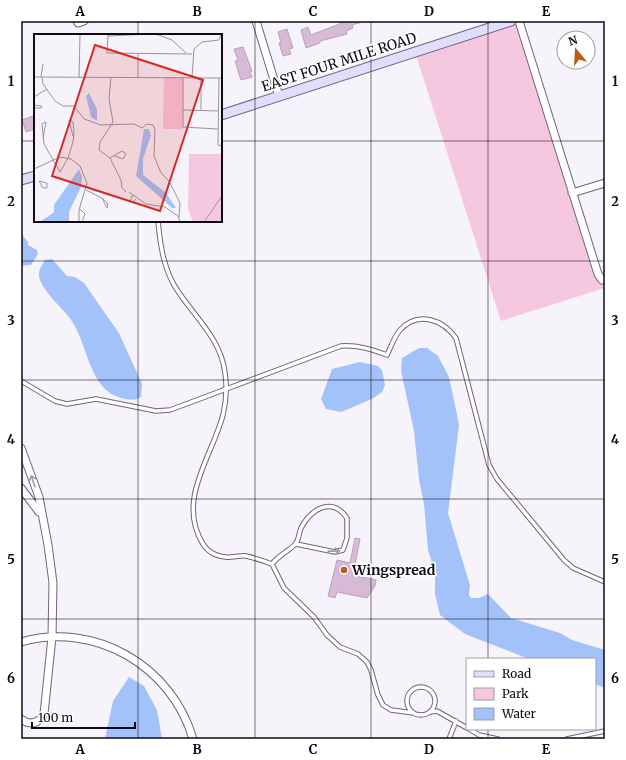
<svg xmlns="http://www.w3.org/2000/svg" width="626" height="760" font-family="Merriweather,serif">
	<style>
		.green { fill: #f6c8df }
		.water { fill: #a4c2fa }
		.building { fill: #d6bad6; stroke: #bca1bc }
		.lines { fill: none; stroke-linecap: round; stroke-linejoin: round }
		.lane-casing { stroke: #716381; stroke-width: 5.5 }
		.street-casing { stroke: #716381; stroke-width: 9 }
		.secondary-casing { stroke: #716381; stroke-width: 11 }
		.lane { stroke: #fff; stroke-width: 3.5 }
		.street { stroke: #fff; stroke-width: 7 }
		.secondary { stroke: #e0defb; stroke-width: 9 }
		.oneway { stroke: #9f9da1 }
		.grid { fill: none; stroke: #0e0914; stroke-width: 1; stroke-opacity: 0.55 }
		.poi-dot { fill: #bc5c18; stroke: #fff; stroke-width: 1.5 }
		.labels { text-anchor: middle; dominant-baseline: central; stroke-width: 3.5; stroke-linejoin: round; paint-order: stroke }
		.street-label { font-size: 14px; fill: #0e0914; stroke: #fff }
		.poi-label { font-size: 14px; font-weight: bold; fill: #0e0914; stroke: #fff; text-anchor: start }
		.inset-road { fill: none; stroke: #99959e; stroke-width: 1 }
		.view { fill: #d62828; fill-opacity: 0.15; stroke: #d62828; stroke-width: 2 }
		.inset-edge { fill: none; stroke: #0e0914; stroke-width: 2 }
		.neatline { fill: none; stroke: #0e0914; stroke-width: 1.5 }
		.grid-label { font-size: 13px; text-anchor: middle; font-weight: bold; fill: #0e0914 }
	</style>
	<rect width="100%" height="100%" fill="#f6f3fa"/>
	<path class="green" d="M511 21H519L604 288 501 321 415 52Z"/>
	<path class="water" d="M21 236H23L28 242V245L37 250 38 254 31 265 21 266Z
		M52 259 67 276 75 277 84 283 119 333 142 384 141 397C134 401 129 400 121 398 90 390 88 347 73 323 64 308 46 296 40 280 37 272 41 266 45 260Z
		M419 348H427L438 356 449 377 455 405 459 425 448 513 470 585 469 595 471 598H479L488 594 511 618 560 633 572 640 605 650V688L595 684V659H529L465 634 440 615 435 594V572L428 550 424 504 419 480 414 431 401 371 402 358Z
		M360 362 378 366 382 370 385 385 382 392 372 399 341 412 326 409 321 399 332 369Z
		M129 677 144 686 157 710 162 739H105L113 701Z"/>
	<path class="building" d="M347 21 362 22 352 25 353 28 346 31 347 34 320 41V43L306 48 301 30 308 27 311 35Z
		M287 29 293 48 289 49 291 54 283 56 279 43H281L278 32Z
		M243 47 252 71 250 72 252 77 241 80 235 61 238 60 234 49Z
		M33 116 35 129 26 132 22 120Z
		M355 538 360 539 353 575 376 580 375 586 367 598 337 592 335 598 328 596 337 560 350 563Z"/>
	<g class="lines">
		<defs>
			<path id="lane" d="M158 221C160 243 163 265 174 285 191 314 221 337 225 373 227 386 226 402 223 415 212 457 176 500 203 544 209 554 221 558 231 557 237 557 241 555 246 556 255 558 264 561 272 564L284 588 314 617 327 635 340 647 358 654 367 662 371 670 378 695 383 705 391 710 414 713
				M21 381 55 401 67 404 96 399 156 411 170 410 341 346C358 345 371 349 387 355 391 347 394 337 400 330 418 310 443 320 456 338L489 465 497 479 564 560 573 568 605 582
				M272 564C279 555 292 549 296 543 299 539 299 533 301 528 311 509 332 496 347 518V538L343 550 335 552 296 544
				M407 701a14 14 0 1 1 28 0a14 14 0 1 1-28 0Z
				M430 712 437 711 467 728
				M469 729 479 735 498 739
				M449 739 456 721
				M567 739 605 731"/>
			<path id="street" d="M77 21 78 23 84 21
				M256 21 279 96
				M519 21 598 274 602 280H605
				M572 193 605 183
				M21 448 39 497 48 545 53 583 52 637 44 714C39 723 30 726 21 719
				M21 488 39 512
				M21 642C95 621 172 666 193 739"/>
			<path id="secondary" d="M221 115 511 21
				M21 180 35 176"/>
		</defs>
		<use href="#lane" class="lane-casing"/>
		<use href="#street" class="street-casing"/>
		<use href="#secondary" class="secondary-casing"/>
		<use href="#lane" class="lane"/>
		<use href="#street" class="street"/>
		<use href="#secondary" class="secondary"/>
	</g>
	<defs><path id="oneway-shaft" d="M-6 0H5M1.5-3L5.5 0L1.5 3" fill="none" stroke-width="1.6" stroke-linecap="round" stroke-linejoin="round"/></defs>
	<g class="oneway">
		<use href="#oneway-shaft" transform="translate(33 481) rotate(-109)"/>
		<use href="#oneway-shaft" transform="translate(334 551) rotate(-1)"/>
	</g>
	<path class="grid" d="M138 21V35M255 21V739M371 21V739M488 21V659M21 141H35M221 141H605M138 221V739M21 261H605M21 380H605M21 499H605M21 619H605M488 729V739"/>
	<circle class="poi-dot" cx="344" cy="570" r="4"/>
	<g class="labels">
		<g class="street-label">
			<text transform="translate(339 62) rotate(-18)">EAST FOUR MILE ROAD</text>
		</g>
		<g class="poi-label">
			<text x="352" y="570">Wingspread</text>
		</g>
	</g>
	<g transform="translate(34 34)">
		<rect width="188" height="188" fill="#f6f3fa"/>
		<path d="M130 43H149V95H129ZM155 120H188V188H159L154 175Z" fill="#f6c8df"/>
		<path d="M55 59 63 75V87L57 83 52 62ZM110 95H115L117 101 109 125V141L132 159 142 174H138L102 142ZM45 135 48 143 47 153 35 178V188H6L20 178V171Z" fill="#a4c2fa"/>
		<path class="inset-road" d="M74 0 73 19 158 20M122 0 138 6 152 19M74 2 116 0M0 43 188 44M7 43 9 30M8 43 9 50 21 67 29 72H40L50 85 67 91 100 90 108 94 113 90 119 91 121 95 120 122 127 139 135 147 146 169 145 183M45 43 46 0M77 43 75 65 79 88 66 108 65 116 76 124 87 146 88 154 92 158M104 43V20M149 43V93L184 95M158 43 160 15 168 8 185 6 187 0M185 44 184 111 188 112M0 63 13 55M0 71 8 72 7 74H0M149 76 184 77M167 77V44M9 104 12 88 8 90 10 110 26 138 34 124 39 108 40 99 39 88 35 86 39 102M76 124 88 117 92 120 89 125 81 122M0 135 26 123 37 125 46 132 53 149 45 176V188M5 147 13 149V154H9ZM52 156 68 164 74 170 73 174 68 164M95 158 112 170 131 173 144 182 146 188M99 161 96 167 99 168 102 165M45 174 51 180 48 188M170 188 188 162"/>
		<path class="view" d="M61 11 169 46 126 177 18 142Z"/>
		<rect width="188" height="188" class="inset-edge"/>
	</g>
	<rect width="626" height="760" fill="none" stroke="#ffffff" stroke-width="44"/>
	<rect x="466" y="658" width="130" height="72" fill="#ffffff" stroke="#9f9da1"/>
	<rect x="474" y="671" width="20" height="6" fill="#e0defb" stroke="#9f9da1"/>
	<text x="502" y="678" font-size="12" fill="#0e0914">Road</text>
	<rect x="474" y="688" width="20" height="12" fill="#f6c8df" stroke="#9f9da1"/>
	<text x="502" y="698" font-size="12" fill="#0e0914">Park</text>
	<rect x="474" y="708" width="20" height="12" fill="#a4c2fa" stroke="#9f9da1"/>
	<text x="502" y="718" font-size="12" fill="#0e0914">Water</text>
	<g transform="translate(576 50) rotate(342)"><circle r="19" fill="#ffffff" stroke="#9f9da1"/>
	<path d="M0-3L7 15L0 10L-7 15Z" fill="#bc5c18"/>
	<text y="-6" font-size="11" font-weight="bold" text-anchor="middle" fill="#0e0914">N</text>
	</g>
	<path d="M32 722v6h103v-6" fill="none" stroke="#0e0914" stroke-width="2"/>
	<text x="38" y="722" font-size="12" fill="#0e0914" stroke="#ffffff" stroke-width="3" paint-order="stroke">100 m</text>
	<rect x="22" y="22" width="582" height="716" class="neatline"/>
	<g class="grid-label">
		<text x="80" y="16">A</text>
		<text x="197" y="16">B</text>
		<text x="313" y="16">C</text>
		<text x="429" y="16">D</text>
		<text x="546" y="16">E</text>
		<text x="11" y="86">1</text>
		<text x="615" y="86">1</text>
		<text x="11" y="206">2</text>
		<text x="615" y="206">2</text>
		<text x="11" y="325">3</text>
		<text x="615" y="325">3</text>
		<text x="11" y="444">4</text>
		<text x="615" y="444">4</text>
		<text x="11" y="564">5</text>
		<text x="615" y="564">5</text>
		<text x="11" y="683">6</text>
		<text x="615" y="683">6</text>
		<text x="80" y="754">A</text>
		<text x="197" y="754">B</text>
		<text x="313" y="754">C</text>
		<text x="429" y="754">D</text>
		<text x="546" y="754">E</text>
	</g>
</svg>
